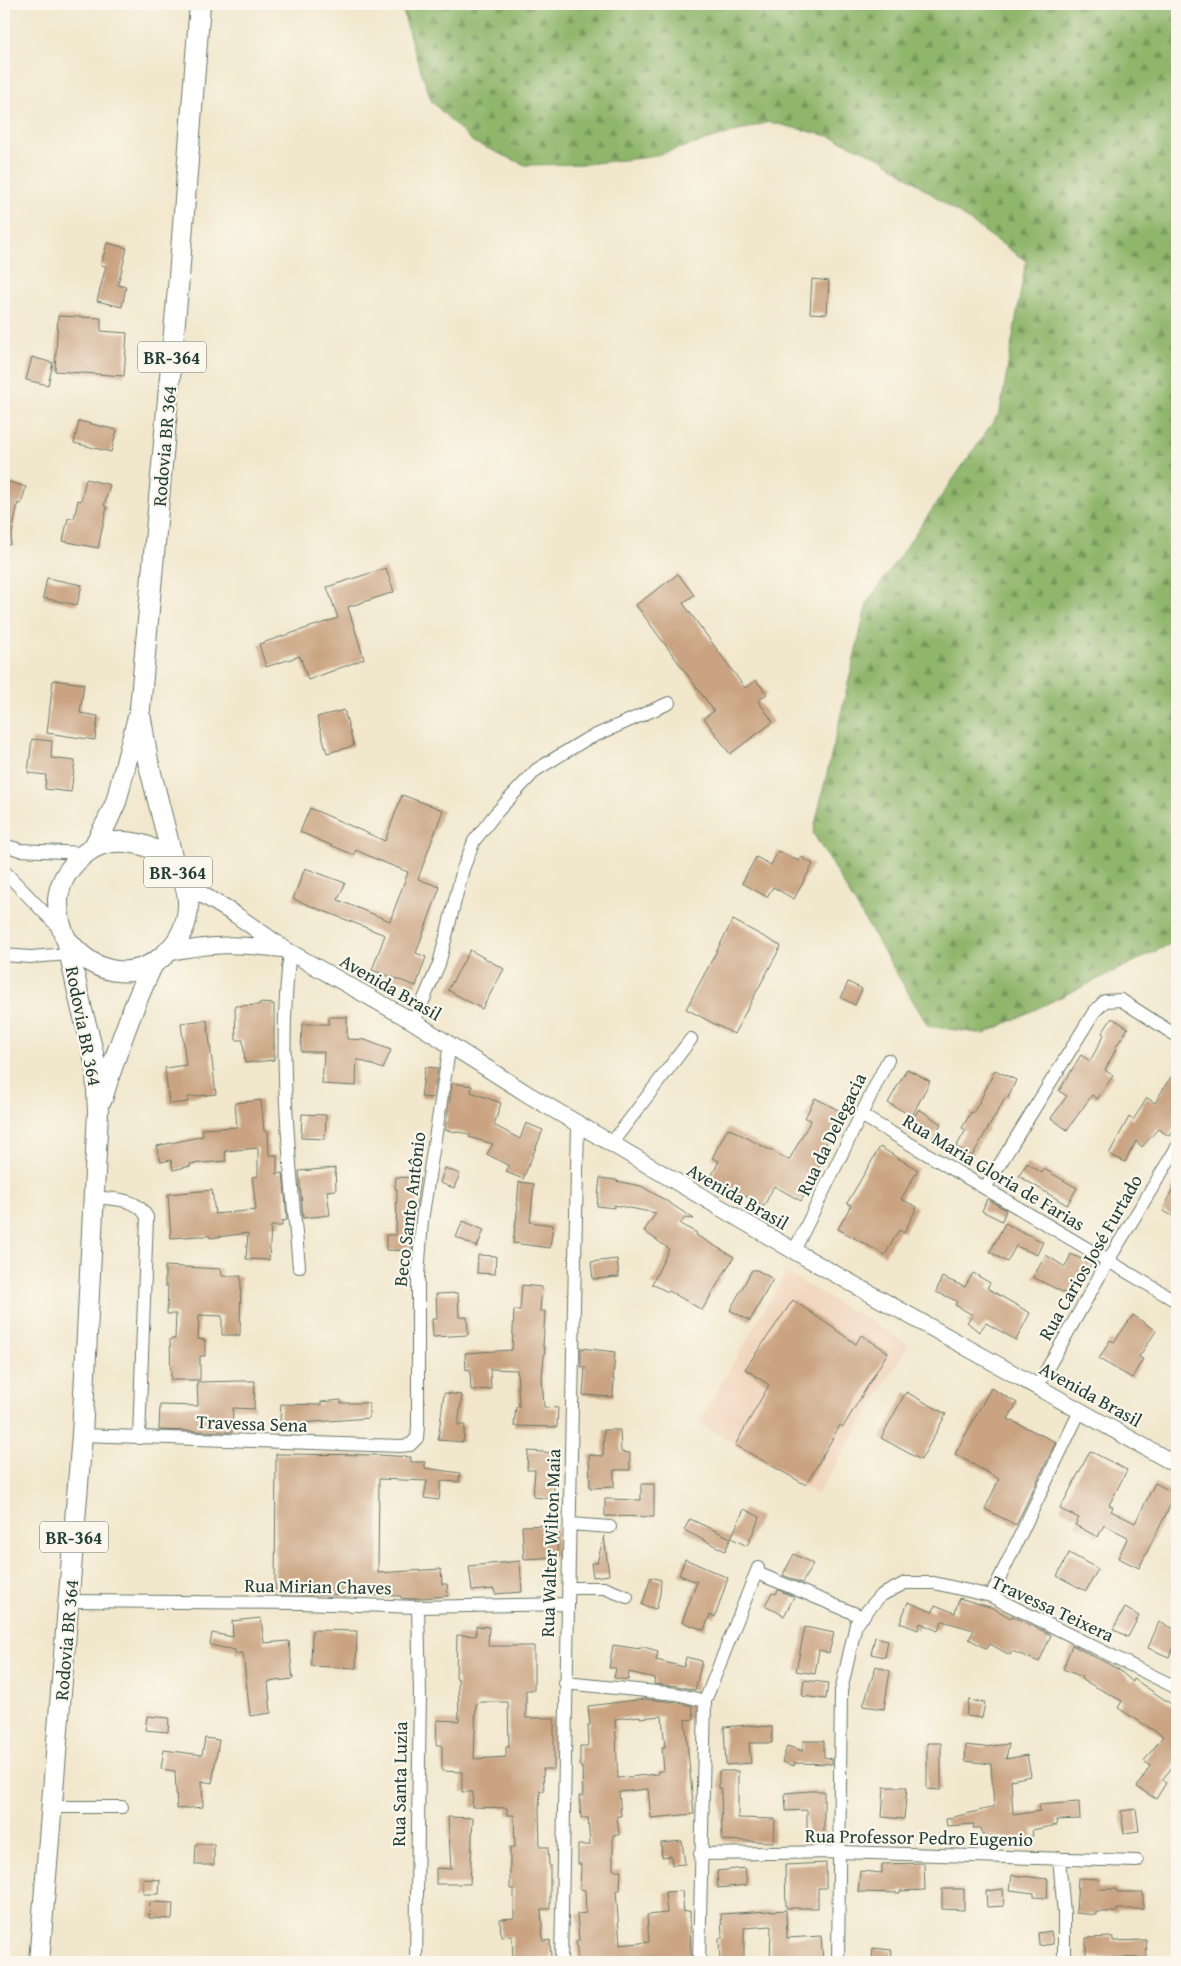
<svg xmlns="http://www.w3.org/2000/svg" width="1181" height="1966" font-family="'Gentium Book Plus',serif">
	<style>
		.built { fill: #f1d5bd }
		.forest { fill: url(#forest-firs); stroke: #587a50 }
		.building { fill: #caa482; fill-rule: evenodd }
		.lines { fill: none; stroke-linecap: round; stroke-linejoin: round }
		.minor-casing { stroke: #687869; stroke-width: 14 }
		.tertiary-casing { stroke: #687869; stroke-width: 18 }
		.primary-casing { stroke: #687869; stroke-width: 22 }
		.minor { stroke: #fff; stroke-width: 12 }
		.tertiary { stroke: #fff; stroke-width: 16 }
		.primary { stroke: #fff; stroke-width: 20 }
		.labels { text-anchor: middle; dominant-baseline: central; stroke-width: 4.5; stroke-linejoin: round; paint-order: stroke }
		.shield { fill: #fbf7ec; stroke: #61756b; stroke-width: 1 }
		.shield-label { font-size: 18px; font-weight: bold; fill: #1f3d34 }
		.street-label { font-size: 19px; fill: #1f3d34; stroke: #fbf7ec }
	</style>
	<defs>
		<pattern id="forest-firs" width="22" height="20" patternUnits="userSpaceOnUse" patternTransform="scale(1.25)"><rect width="22" height="20" fill="#90b66c"/><path d="M5 1l3.5 6h-7zM16 11l3.5 6h-7z" fill="#75955a"/></pattern>
	</defs>
	<rect width="100%" height="100%" fill="#fbf7ec"/>
	<filter id="ink" filterUnits="userSpaceOnUse"><feTurbulence type="fractalNoise" baseFrequency=".02" numOctaves="2"/><feDisplacementMap in="SourceGraphic" scale="10" xChannelSelector="R" yChannelSelector="G"/><feConvolveMatrix kernelMatrix="1 2 1 2 8 2 1 2 1" color-interpolation-filters="sRGB"/></filter>
	<filter id="wash" filterUnits="userSpaceOnUse"><feTurbulence type="fractalNoise" baseFrequency=".0096" numOctaves="4" result="noise"/><feDisplacementMap in="SourceGraphic" scale="20" xChannelSelector="R" yChannelSelector="G"/><feGaussianBlur stdDeviation="1.12" result="paint"/><feColorMatrix in="noise" values="0 0 0 0 0 0 0 0 0 0 0 0 0 0 0 0 0 1.4 0 .05"/><feComposite in="paint" operator="in"/></filter>
	<g filter="url(#wash)">
		<rect width="100%" height="100%" fill="#f1e7cc"/>
		<path class="built" d="M786 1273 909 1344 817 1495 699 1422Z"/>
		<path class="forest" d="M401 4H1177V941L984 1034 928 1026 813 833 867 603 1000 412 1026 261 881 158 829 136 769 122 650 157 586 164 525 165 473 142 432 102 413 48Z"/>
		<g id="blocks">
			<path class="building" d="M107 243 127 248 118 285 126 287 122 307 97 301 106 266 101 265Z
				M812 279 829 281 827 314 810 313Z
				M58 316 101 318V331L127 333 124 376 55 371Z
				M32 357 53 363 48 385 26 380Z
				M79 421 117 430 111 452 74 443Z
				M86 479 110 485 104 506 107 507 98 548 63 541 68 518 74 519 78 500 81 501Z
				M6 481 26 487 21 504 18 503 10 545 4 544V490Z
				M386 568 394 592 348 607 364 659 308 680 300 656 266 667 259 644 338 618 327 587Z
				M678 574 694 595 683 603 745 688 756 680 767 694 758 701 773 722 730 754 704 718 714 711 636 605Z
				M47 578 82 585 77 605 43 598Z
				M53 680 84 684 80 713 98 716 95 740 47 733Z
				M344 710 354 746 327 753 317 717Z
				M32 739 52 741 51 758 75 761 71 792 45 789 46 775 28 773Z
				M402 795 443 810 418 879 440 887 416 953 426 957 416 986 372 970 385 935 293 899 305 868 345 883 338 900 390 921 408 872 378 860 356 850 354 855 300 832 310 808 385 841Z
				M778 851 799 861 801 857 813 864 794 899 773 887 767 897 742 883 756 857 771 865Z
				M733 920 781 946 734 1034 686 1009Z
				M470 950 504 969 482 1009 448 990Z
				M848 982 862 989 855 1005 841 998Z
				M259 1003 274 1004V1060L245 1063 243 1040H236L235 1006 259 1005Z
				M329 1017H347V1039L365 1040 391 1050 383 1069 357 1059 356 1086 322 1084 324 1052H301L302 1024H329Z
				M1112 1018 1128 1028 1115 1048 1116 1049 1105 1070 1113 1076 1097 1099 1092 1095 1067 1130 1051 1118 1067 1096 1059 1091 1081 1055 1090 1061 1104 1035 1102 1033Z
				M207 1020 216 1094 188 1097V1102L169 1104 165 1068 186 1065 181 1023Z
				M425 1067 438 1068 433 1098 421 1097Z
				M907 1069 930 1081 912 1116 888 1103Z
				M1177 1069V1123L1169 1136 1158 1129 1142 1147 1136 1141 1125 1162 1109 1154 1129 1117 1133 1120 1147 1098 1155 1103 1166 1084Z
				M995 1070 1016 1080 1008 1098 1006 1097 972 1156 956 1147 966 1130 962 1128 971 1112 973 1113 982 1097Z
				M452 1083 472 1086 471 1092 501 1103 494 1125 520 1139 526 1123 543 1130 523 1179 506 1172 509 1166 487 1154 493 1144 469 1137 470 1134 445 1130Z
				M815 1098 842 1112 825 1145 829 1148 801 1201 774 1186 764 1206 711 1177 719 1161 712 1158 728 1128 789 1160 811 1120 805 1118Z
				M261 1100 264 1131H268L269 1155H277V1174L283 1173 287 1220 282 1221V1226H271L269 1260 246 1259 248 1233 210 1238V1236H199L171 1238 168 1194 212 1190 215 1214 256 1210 252 1177 258 1176V1148L225 1151 226 1161 190 1164 191 1166 173 1170 171 1160 161 1162 157 1146 203 1136 202 1129 237 1127 235 1103Z
				M919 1109 941 1124 932 1139 909 1123Z
				M302 1114 326 1115 325 1139 301 1138Z
				M880 1147 918 1170 901 1199 917 1207 904 1233 899 1230 885 1255 838 1229 851 1205 847 1203Z
				M1027 1163 1042 1173 1044 1169 1077 1188 1067 1205 1019 1176Z
				M335 1168 336 1190 327 1191 330 1215 303 1218 299 1171Z
				M445 1168 460 1174 454 1188 440 1183Z
				M396 1177 420 1178 414 1219 412 1251 386 1250V1235H396L397 1189H395Z
				M600 1178 616 1180V1181L641 1186 665 1200 694 1219 685 1218 680 1224 697 1233 696 1235 734 1257 702 1310 669 1291 668 1292 652 1284 669 1249 644 1231 656 1213 614 1205V1208L597 1206Z
				M1177 1178V1218L1163 1211Z
				M519 1182 534 1184 530 1222 553 1225 550 1248 513 1243 518 1205H517Z
				M987 1199 1006 1210 1002 1221 982 1211Z
				M463 1221 484 1230 477 1247 456 1237Z
				M1005 1223 1043 1242 1037 1255 1016 1246 1007 1262 990 1252Z
				M1071 1254 1091 1264 1074 1298 1033 1277 1046 1255 1065 1267Z
				M478 1255 496 1256 495 1274 477 1273Z
				M617 1259 619 1277 593 1279 591 1262Z
				M165 1266 221 1269 222 1276H241L240 1335H222V1316L199 1315 198 1339 205 1340V1356H200V1380H171L170 1339H175L176 1314H167L168 1286H165Z
				M752 1270H757L773 1279 750 1321 730 1310Z
				M973 1273 990 1283 987 1288 1030 1313 1016 1340 986 1323 979 1332 967 1322 973 1315 955 1305 957 1301 936 1292 942 1277 965 1287Z
				M522 1285 542 1287 540 1311H545L543 1347H545L542 1376 544 1407 558 1408 557 1427 514 1426 516 1407H519L517 1370 490 1369 491 1389 471 1390 470 1369 466 1370 465 1353 512 1350 514 1310H520Z
				M458 1293 459 1317H467L468 1335 433 1337 432 1319H437L436 1294Z
				M793 1300 856 1344 861 1335 888 1352 843 1427 840 1425 806 1485 735 1445 769 1385 745 1369Z
				M1133 1315 1156 1331 1139 1357 1143 1359 1132 1378 1099 1359 1110 1340 1114 1342Z
				M581 1348 615 1352 613 1379H614L613 1397 583 1395 585 1367H581Z
				M241 1381H255L254 1409 233 1408 232 1432 159 1430 160 1405 198 1406 197 1382Z
				M991 1388 1017 1403 1008 1419 1056 1442 1016 1525 985 1509 999 1479 955 1454Z
				M906 1392 946 1414 921 1460 881 1438Z
				M444 1393 462 1395 458 1425H465L463 1442 438 1440Z
				M341 1400V1403H369V1418L301 1423 280 1422 281 1404 321 1405V1402Z
				M604 1430H620L621 1452 630 1453V1470H614V1487L590 1488 589 1455 603 1456Z
				M528 1451 556 1453 553 1499 533 1497 535 1470H527Z
				M1090 1451 1127 1470 1109 1505 1113 1507 1111 1511 1135 1523 1155 1483 1176 1494 1139 1568 1118 1558 1128 1537 1104 1525 1098 1537 1075 1525 1079 1518 1060 1509Z
				M276 1454 379 1455 411 1457V1462H425V1468L460 1473 459 1482 441 1481 439 1500 424 1498 427 1481 379 1479 378 1573 441 1569 442 1584H447L448 1596 410 1599 401 1598V1596L275 1594Z
				M641 1484H654V1517L605 1516V1499L641 1500Z
				M744 1509 760 1517 747 1546 731 1538Z
				M690 1519 731 1538 725 1551 684 1530Z
				M556 1525 558 1557 524 1559 522 1526Z
				M604 1536 609 1575 593 1577 591 1563H597Z
				M1069 1553 1098 1569 1086 1591 1057 1576Z
				M794 1554 813 1564 802 1583 783 1575Z
				M685 1559 728 1578 715 1617 710 1615 704 1630 682 1622 697 1582 679 1575Z
				M520 1561 522 1592 495 1594 494 1589 472 1591 469 1566Z
				M651 1577 661 1580 660 1594 656 1609 642 1605Z
				M778 1590 794 1597 784 1616 765 1605 772 1593 776 1594Z
				M959 1598 993 1608 1011 1618 1012 1616 1051 1635 1039 1662 1012 1651 1010 1655 990 1644 987 1649 969 1639 974 1630 942 1621 938 1631 920 1623 918 1630 900 1623 908 1602 933 1612 935 1605 955 1613Z
				M1125 1608 1139 1616 1128 1637 1113 1629Z
				M261 1618 264 1643 289 1641 293 1679 268 1682 271 1713 250 1716 243 1653 235 1654V1650L210 1645 212 1633 233 1637 232 1621Z
				M1159 1622 1177 1630V1637L1169 1657 1148 1648Z
				M476 1626 489 1627 488 1646H534V1690H526V1718H554V1769H543L544 1791H540L539 1811 540 1847H548L549 1865H550V1909H541L543 1941 550 1940 551 1958 513 1961 512 1936 501 1937 500 1919 514 1918V1889H510V1847H515L514 1815H507V1808L472 1807 473 1792H462V1772L442 1771V1745H436L437 1720 459 1721 458 1678H456L457 1635 476 1636ZM481 1702H508L509 1747H506V1757L474 1759 476 1704Z
				M805 1627 834 1633 829 1653 819 1650 815 1674 796 1671Z
				M312 1630 357 1631 356 1668 311 1666Z
				M875 1637 888 1640 885 1657 871 1654Z
				M613 1645 640 1649V1646L658 1651 656 1660 684 1667 686 1657 702 1661 695 1690 678 1686 654 1684 655 1678 629 1672 628 1680 614 1678 616 1668H609Z
				M1072 1645 1118 1669 1133 1682 1134 1679 1177 1708V1761L1162 1780 1166 1783 1156 1799 1137 1787 1150 1766 1144 1761 1163 1736 1118 1708 1122 1701 1081 1679 1082 1677 1063 1669Z
				M876 1666 890 1671 884 1709 863 1706Z
				M804 1680 828 1683 826 1699 802 1696Z
				M645 1699 676 1702 692 1706 694 1719 685 1720 694 1814 651 1818 648 1789 619 1792 621 1816H617L619 1835H613V1870H621L620 1890H616L620 1945 649 1942 647 1915 667 1913 665 1892 682 1891 684 1912 690 1911 691 1962H673V1959L634 1962H578L576 1941H579L577 1914 586 1913 585 1890 580 1889 581 1864H578V1845H590L588 1818H581L579 1796H583L582 1767H580V1746H589L588 1725H590L588 1706ZM640 1716V1718L662 1716 665 1747H662L664 1771H658V1774L618 1778 615 1719Z
				M969 1700 985 1703 982 1718 966 1716Z
				M147 1716 169 1718 168 1732 145 1730Z
				M747 1725 772 1727V1743H749L751 1763 726 1765 724 1727Z
				M205 1738 219 1740 212 1783 202 1781 203 1807 177 1809 175 1771 161 1769 164 1750 202 1755Z
				M803 1741H824V1757L832 1759V1764L794 1763V1766L782 1762 787 1746 803 1751Z
				M927 1743H941V1790L927 1789Z
				M1009 1744 1006 1759 1027 1755 1031 1776 1011 1780 1013 1815 1040 1811 1039 1805 1079 1802 1080 1819 1056 1820 1057 1825 1032 1830 1033 1836 1012 1838V1840L982 1834 981 1828H973L974 1824 947 1826 946 1819 994 1807 991 1764 965 1761 966 1745 984 1747Z
				M719 1771H738V1818L775 1819 774 1842 722 1840 721 1788H719Z
				M884 1787H907L904 1819 882 1817Z
				M811 1791H824V1837H807V1810L786 1811 785 1793Z
				M1136 1809 1139 1831 1124 1833 1121 1811Z
				M448 1817 473 1818 470 1884H436V1868L451 1869Z
				M682 1841 685 1864 672 1865 671 1856 662 1857 661 1843Z
				M196 1844H214V1865H195Z
				M826 1863V1888H818V1908H786L785 1865Z
				M924 1863 925 1890 900 1891V1893L858 1892 860 1871 882 1873V1864Z
				M745 1868 747 1885 718 1888 717 1871Z
				M1012 1875 1048 1879 1047 1898 1034 1897V1893L1010 1890Z
				M1078 1878 1099 1879 1098 1889H1116L1117 1892H1143V1909H1117V1912H1096V1915L1076 1913Z
				M143 1879 160 1880 159 1894H143Z
				M942 1889H964V1910L942 1909Z
				M1003 1889 1004 1906 987 1907 986 1891Z
				M150 1902 173 1903 172 1919 149 1918Z
				M786 1910 787 1938 821 1936 823 1960 770 1962 771 1926 744 1928V1962H720L719 1938H722L721 1914Z
				M1051 1931 1053 1944 1039 1946 1038 1933Z
				M1113 1937V1941L1146 1940 1147 1958 1086 1957V1938Z
				M873 1948 892 1950 891 1962H872Z"/>
		</g>
	</g>
	<g filter="url(#ink)">
		<use href="#blocks" fill-opacity="0" stroke="#687869" stroke-width="1"/>
		<g class="lines">
			<defs>
				<path id="minor" d="M4 845 20 850 84 853
					M4 871 61 930
					M290 952C277 1056 290 1163 299 1267
					M4 955 30 957 70 954
					M414 1022 439 964 463 869 474 841 496 813 536 770 585 740 669 703
					M861 1115 1176 1301
					M611 1144 691 1039
					M985 1188 1094 1012 1105 1001 1121 1000 1177 1036
					M94 1197C114 1200 137 1197 147 1217L139 1438
					M794 1251 888 1060
					M1037 1387 1108 1261 1177 1147
					M82 1435 400 1446 410 1445 417 1438 418 1426V1276L422 1220 450 1044
					M570 1524 610 1527
					M757 1573 863 1617
					M568 1588H604L627 1597
					M991 1596 1080 1411
					M69 1601 301 1603 418 1607 567 1604
					M565 1683 677 1694 705 1701
					M51 1807H122
					M700 1854 838 1852 1137 1861
					M1059 1858 1064 1913V1962
					M416 1962 420 1693 418 1607
					M561 1962C565 1683 572 1404 578 1125
					M699 1962 705 1701 758 1568
					M838 1962 841 1691 856 1624 880 1596 905 1583H934L991 1596 1177 1688"/>
				<path id="tertiary" d="M183 883 236 915 286 950 414 1022 529 1095 794 1251 1177 1465
					M168 953C211 943 240 944 282 949"/>
				<path id="primary" d="M141 719 148 761 175 868
					M93 848 107 822 116 802 140 709 179 277 200 4
					M102 1099C116 1053 132 1008 153 964
					M39 1962 82 1435 98 1111C97 1096 97 1080 95 1066 93 1047 87 1029 82 1010 77 988 72 966 68 944 67 940 65 937 64 934 59 923 58 912 58 900 59 884 68 869 80 858 96 842 118 839 139 844 152 847 162 854 171 863 227 922 133 1022 68 941"/>
			</defs>
			<use href="#minor" class="minor-casing"/>
			<use href="#tertiary" class="tertiary-casing"/>
			<use href="#primary" class="primary-casing"/>
			<use href="#minor" class="minor"/>
			<use href="#tertiary" class="tertiary"/>
			<use href="#primary" class="primary"/>
		</g>
	</g>
	<g class="labels">
		<g class="shield">
			<rect x="138" y="341.5" width="68" height="31" rx="4"/>
			<rect x="144" y="856.5" width="68" height="31" rx="4"/>
			<rect x="40" y="1521.5" width="68" height="31" rx="4"/>
		</g>
		<g class="shield-label">
			<text x="172" y="357">BR-364</text>
			<text x="178" y="872">BR-364</text>
			<text x="74" y="1537">BR-364</text>
		</g>
		<g class="street-label">
			<text transform="translate(164 446) rotate(-85)">Rodovia BR 364</text>
			<text transform="translate(391 987) rotate(30)">Avenida Brasil</text>
			<text transform="translate(84 1026) rotate(79)">Rodovia BR 364</text>
			<text transform="translate(831 1134) rotate(-64)">Rua da Delegacia</text>
			<text transform="translate(994 1172) rotate(31)">Rua Maria Gloria de Farias</text>
			<text transform="translate(738 1196) rotate(30)">Avenida Brasil</text>
			<text transform="translate(409 1209) rotate(-83)">Beco Santo Antônio</text>
			<text transform="translate(1090 1257) rotate(-60)">Rua Carios José Furtado</text>
			<text transform="translate(1091 1394) rotate(29)">Avenida Brasil</text>
			<text transform="translate(252 1423) rotate(2)">Travessa Sena</text>
			<text transform="translate(550 1543) rotate(-88)">Rua Walter Wilton Maia</text>
			<text transform="translate(318 1586) rotate(1)">Rua Mirian Chaves</text>
			<text transform="translate(1053 1608) rotate(25)">Travessa Teixera</text>
			<text transform="translate(66 1640) rotate(-85)">Rodovia BR 364</text>
			<text transform="translate(399 1784) rotate(-89)">Rua Santa Luzia</text>
			<text transform="translate(919 1837) rotate(1)">Rua Professor Pedro Eugenio</text>
		</g>
	</g>
	<rect width="1181" height="1966" fill="none" stroke="#fbf7ec" stroke-width="20"/>
</svg>
